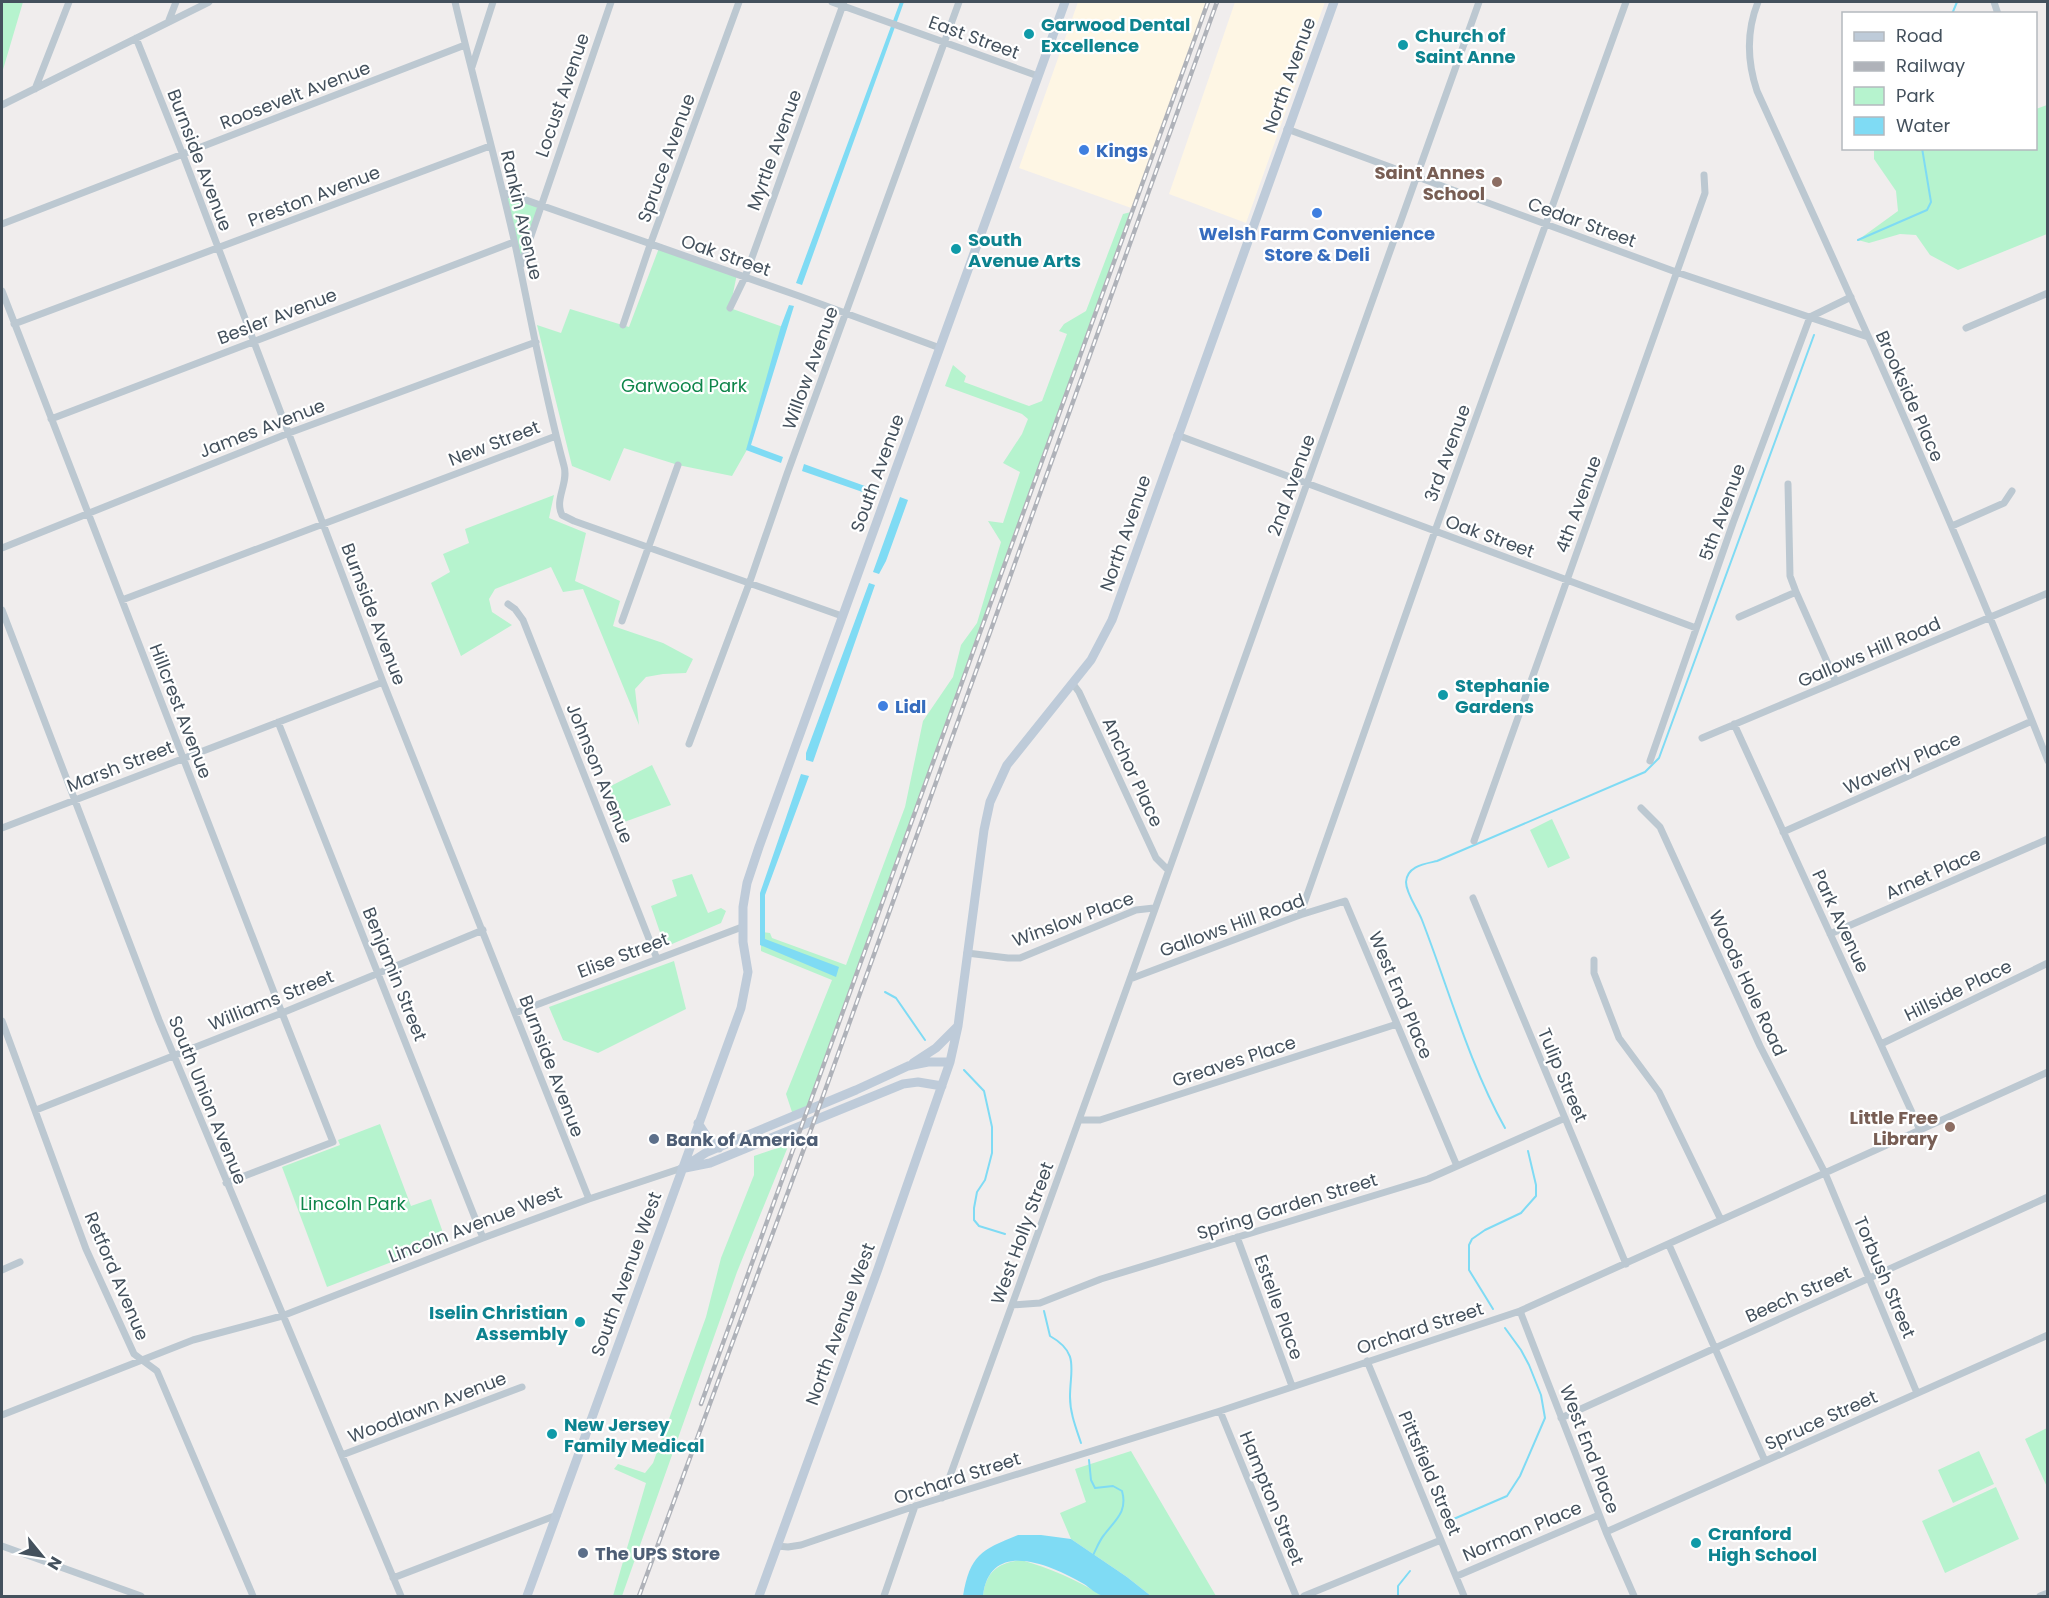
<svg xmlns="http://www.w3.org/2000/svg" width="2049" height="1598" font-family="Poppins,sans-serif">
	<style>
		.commercial { fill: #fef6e4 }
		.green { fill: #b6f3ce }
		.water { fill: #7fdbf4 }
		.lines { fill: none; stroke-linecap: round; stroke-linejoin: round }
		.stream { stroke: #7fdbf4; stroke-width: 2 }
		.street { stroke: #bcc8d1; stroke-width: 7 }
		.secondary { stroke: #becbd9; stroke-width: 9 }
		.rail-casing { stroke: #afb2b9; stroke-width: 4.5 }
		.rail { stroke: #fff; stroke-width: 2; stroke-dasharray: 7; stroke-linecap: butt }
		.culture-dot { fill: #0f9aa8; stroke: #fff; stroke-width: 2 }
		.shop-dot { fill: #3f7fe0; stroke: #fff; stroke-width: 2 }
		.education-dot { fill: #8d6e63; stroke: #fff; stroke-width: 2 }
		.service-dot { fill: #5c6f8a; stroke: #fff; stroke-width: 2 }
		.labels { text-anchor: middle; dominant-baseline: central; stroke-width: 4.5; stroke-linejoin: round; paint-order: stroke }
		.culture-label { font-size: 18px; font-weight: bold; fill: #0d838f; stroke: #fff; text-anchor: start }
		.street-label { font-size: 18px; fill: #44515d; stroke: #fff }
		.shop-label { font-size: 18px; font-weight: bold; fill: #366cbe; stroke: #fff; text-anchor: start }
		.education-label { font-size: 18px; font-weight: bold; fill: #785e54; stroke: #fff; text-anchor: end }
		.park-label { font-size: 18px; fill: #0e854a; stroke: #fff }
		.service-label { font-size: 18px; font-weight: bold; fill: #4e5e75; stroke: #fff; text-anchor: start }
	</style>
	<rect width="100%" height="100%" fill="#f0eded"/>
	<path class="commercial" d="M1078 2H1207L1134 209 1019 168Z
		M1235 2H1325L1246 223 1169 194Z"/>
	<path class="green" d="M2 2H23L2 73Z
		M2047 105V234L1958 270 1930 255 1916 235 1900 234 1869 243 1858 240 1898 211 1896 191 1874 159V149L2036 148V109Z
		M503 192 540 205 520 268Z
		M1131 212 806 1112 793 1115 786 1094 832 980 761 951V932L770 933 772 938 846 965 905 807 923 721 953 677 961 645 977 623 1001 542 988 521 1003 523 1020 472 1003 463 1022 434 1028 419 1022 414 945 386 953 365 966 376 964 382 1029 406 1042 401 1067 334 1059 331 1064 324 1086 311 1123 214Z
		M659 248 737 274 730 308 783 327 748 448 732 476 678 465 624 448 610 481 572 466 537 325 561 333 570 309 629 327Z
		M554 495 549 518 586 533 575 581 620 601 613 626 663 643 693 659 686 673 663 674 646 677 635 689 639 725 583 589 563 592 551 567 495 589 489 599 492 612 512 625 461 656 431 583 450 572 443 554 469 543 465 529Z
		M652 765 671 805 616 825 603 790Z
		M1552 819 1570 858 1548 868 1530 830Z
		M692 874 708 913 721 908 726 911 721 923 665 947 651 906 677 896 672 880Z
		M674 961 686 1009 598 1053 563 1040 549 1007Z
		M380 1124 411 1206 431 1199 446 1241 327 1287 282 1167 340 1145 338 1140Z
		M789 1144 737 1272 622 1596H613L646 1483 614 1469 618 1464 645 1473 653 1463 706 1317 721 1258 754 1175V1156Z
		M2047 1428V1487L2025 1439Z
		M1131 1451 1216 1596H1151L1127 1577 1071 1539 1060 1513 1086 1502 1075 1469Z
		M1979 1451 1994 1484 1953 1503 1938 1470Z
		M1996 1487 2019 1539 1945 1573 1922 1521Z
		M1021 1560C1050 1568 1077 1580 1103 1596H983C986 1572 997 1563 1021 1560Z"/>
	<path class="water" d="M900 2H904L802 285 796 283Z
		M789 305 794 306 751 445 783 457 781 463 746 450 781 326Z
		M804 464 876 490 874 496 802 471Z
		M900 497 908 500 886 561 879 574 873 572Z
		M869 583 875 585 813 762 806 760V753Z
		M801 774 809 776 765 895V939L839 967 836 977 760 945V893Z
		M1018 1535H1041L1071 1539 1127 1577 1151 1596C1138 1597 1116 1598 1104 1596 1097 1595 1090 1588 1084 1584 1051 1565 990 1538 983 1596H963C970 1555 981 1550 1018 1535Z"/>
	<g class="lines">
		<path class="stream" d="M1952 14 1957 2
			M1858 240 1927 210 1931 202 1922 148
			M885 992 896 998 925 1040
			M964 1070 984 1091 992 1127V1153L985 1180 977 1192 974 1208V1220L979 1226 1005 1234
			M1505 1128C1469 1063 1449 990 1422 920 1418 909 1406 894 1406 882 1407 866 1424 864 1437 861L1645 772 1659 758 1814 335
			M1493 1309 1469 1270V1245L1472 1239 1485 1230 1521 1213 1536 1196V1185L1528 1151
			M1044 1311 1050 1336C1080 1353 1070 1369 1070 1397 1070 1413 1076 1428 1081 1443
			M1089 1460 1091 1480 1095 1488 1113 1486 1122 1491C1128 1512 1115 1520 1104 1535 1099 1541 1096 1550 1092 1557
			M1449 1521 1507 1496 1520 1476 1545 1418 1541 1395 1529 1365 1521 1350 1505 1328
			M1398 1596V1586L1410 1571"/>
		<path class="street" d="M455 2C474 83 497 163 515 244 531 318 544 393 564 466 569 483 554 499 562 515L574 521 842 616
			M832 2 1038 76
			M1758 2C1746 32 1747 61 1757 91 1858 312 1959 534 2048 761
			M1994 2 1998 14
			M169 20 176 2
			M136 38 183 155 383 682 589 1199
			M472 67 493 2
			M35 89 69 2
			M2 105 209 2
			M1287 129 1676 272 1868 337
			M503 192 799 296 940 348
			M2 224 465 45
			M521 265 611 2
			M2 291 282 1013 333 1142 226 1183
			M730 308 745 277 844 2
			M14 324 490 146
			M623 325 650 245 739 2
			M1966 328 2048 293
			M51 419 514 242
			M1177 435 1696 628
			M1788 484 1790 576 1796 592 1836 682
			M1952 526 2004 503 2012 491
			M2 548 289 433 536 342
			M122 600 556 436
			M508 604 515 609 523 620 657 959
			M2 610 159 1020 401 1596
			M1739 617 1796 592
			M622 621 678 465
			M1073 684 1079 692 1156 858 1168 870
			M278 722 483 1238
			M1734 724 1920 1130
			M1702 738 2048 593
			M689 744 749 584 787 474 959 2
			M1650 761 1733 523 1810 317 1851 297
			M1641 808 1660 827 1760 1046 1825 1173 1917 1393
			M2 828 383 682
			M1783 832 2032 721
			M1474 841 1705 193 1704 175
			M1473 898 1626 1264
			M1300 915 1435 531 1626 2
			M1830 934 2048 839
			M967 953 1008 958H1020L1136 910 1154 908
			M1594 960V973L1619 1038 1659 1092 1721 1220
			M1130 979 1300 915 1345 901 1457 1166
			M515 1013 742 927
			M2 1021 86 1249 134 1354 157 1371 253 1596
			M1881 1044 2048 963
			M36 1110 282 1013 483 930
			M1079 1120H1100L1397 1024
			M1237 1237 1292 1386
			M1669 1245 1765 1461
			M2 1270 20 1262
			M1012 1305 1040 1303 1101 1279 1428 1179 1565 1118
			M1520 1311 1606 1532 1634 1596
			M1367 1361 1464 1596
			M1220 1411 1296 1596
			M2 1415 193 1340 282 1316 483 1238 589 1199 682 1168
			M1561 1418 2048 1197
			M342 1455 522 1387
			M942 1498 1130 979 1479 2
			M1606 1532 2048 1335
			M2 1546 141 1596
			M777 1546 788 1547 801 1545 915 1506 1220 1411 1520 1311 2048 1072
			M1457 1576 1599 1515
			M393 1578 557 1515
			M884 1596 915 1506
			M1304 1596 1441 1540
			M2040 1596 2048 1593"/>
		<path class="secondary" d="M913 1063 936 1048 957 1027
			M698 1123 709 1140 719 1148
			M682 1168 707 1152 856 1090 908 1066 928 1062H950
			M685 1168 710 1163 903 1084 918 1082 942 1086
			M527 1596 741 1008 748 972 743 942V907L747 883 759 847 1065 2
			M759 1596 878 1269 950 1062 958 1026 984 830 990 802 1007 765 1091 660 1112 620 1334 2"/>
		<defs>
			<path id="rail" d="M701 1404 1208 2
				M639 1596 809 1135 1217 2"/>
		</defs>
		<use href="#rail" class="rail-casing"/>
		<use href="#rail" class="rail"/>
	</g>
	<g class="culture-dot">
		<circle cx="1029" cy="34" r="6"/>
		<circle cx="1403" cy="45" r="6"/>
		<circle cx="956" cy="249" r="6"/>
		<circle cx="1443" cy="695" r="6"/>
		<circle cx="580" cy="1322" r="6"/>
		<circle cx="552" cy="1434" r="6"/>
		<circle cx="1696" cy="1543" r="6"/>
	</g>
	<g class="shop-dot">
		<circle cx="1084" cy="150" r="6"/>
		<circle cx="1317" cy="213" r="6"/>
		<circle cx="883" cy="706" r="6"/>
	</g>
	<g class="education-dot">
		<circle cx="1497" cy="182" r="6"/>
		<circle cx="1950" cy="1127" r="6"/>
	</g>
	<g class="service-dot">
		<circle cx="654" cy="1139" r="6"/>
		<circle cx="583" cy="1553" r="6"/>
	</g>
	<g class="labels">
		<g class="culture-label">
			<text x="1041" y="24">Garwood Dental<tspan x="1041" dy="21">Excellence</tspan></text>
			<text x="1415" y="35">Church of<tspan x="1415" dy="21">Saint Anne</tspan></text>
			<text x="968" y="239">South<tspan x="968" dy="21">Avenue Arts</tspan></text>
			<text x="1455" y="685">Stephanie<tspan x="1455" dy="21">Gardens</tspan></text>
			<text x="568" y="1312" text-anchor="end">Iselin Christian<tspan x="568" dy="21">Assembly</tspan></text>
			<text x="564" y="1424">New Jersey<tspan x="564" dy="21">Family Medical</tspan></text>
			<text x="1708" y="1533">Cranford<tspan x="1708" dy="21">High School</tspan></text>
		</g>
		<g class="street-label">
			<text transform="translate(974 37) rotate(20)">East Street</text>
			<text transform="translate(1289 75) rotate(-70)">North Avenue</text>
			<text transform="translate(295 95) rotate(-21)">Roosevelt Avenue</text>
			<text transform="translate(562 95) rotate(-71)">Locust Avenue</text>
			<text transform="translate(774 150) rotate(-70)">Myrtle Avenue</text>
			<text transform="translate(666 158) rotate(-70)">Spruce Avenue</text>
			<text transform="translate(200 160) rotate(69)">Burnside Avenue</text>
			<text transform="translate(314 196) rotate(-21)">Preston Avenue</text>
			<text transform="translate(522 215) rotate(77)">Rankin Avenue</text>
			<text transform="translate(1582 222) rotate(20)">Cedar Street</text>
			<text transform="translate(726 255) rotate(19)">Oak Street</text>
			<text transform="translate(277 316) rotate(-21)">Besler Avenue</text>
			<text transform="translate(810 368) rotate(-70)">Willow Avenue</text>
			<text transform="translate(1910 396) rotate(66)">Brookside Place</text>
			<text transform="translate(262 428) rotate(-21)">James Avenue</text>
			<text transform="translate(494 443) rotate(-21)">New Street</text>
			<text transform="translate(1447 453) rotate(-70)">3rd Avenue</text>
			<text transform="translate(877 473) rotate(-70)">South Avenue</text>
			<text transform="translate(1291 485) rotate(-70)">2nd Avenue</text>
			<text transform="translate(1578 504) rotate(-70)">4th Avenue</text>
			<text transform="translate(1722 512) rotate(-70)">5th Avenue</text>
			<text transform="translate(1125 533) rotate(-71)">North Avenue</text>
			<text transform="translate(1490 536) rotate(20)">Oak Street</text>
			<text transform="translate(374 614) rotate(69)">Burnside Avenue</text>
			<text transform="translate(1869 652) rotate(-23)">Gallows Hill Road</text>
			<text transform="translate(181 711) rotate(69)">Hillcrest Avenue</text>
			<text transform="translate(1902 763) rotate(-24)">Waverly Place</text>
			<text transform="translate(120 766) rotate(-21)">Marsh Street</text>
			<text transform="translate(1133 772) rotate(65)">Anchor Place</text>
			<text transform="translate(600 773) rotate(68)">Johnson Avenue</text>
			<text transform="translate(1933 873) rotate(-24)">Arnet Place</text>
			<text transform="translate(1073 919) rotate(-20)">Winslow Place</text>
			<text transform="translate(1841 921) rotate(65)">Park Avenue</text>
			<text transform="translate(1232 925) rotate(-20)">Gallows Hill Road</text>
			<text transform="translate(623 955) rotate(-21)">Elise Street</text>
			<text transform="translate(395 974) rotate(68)">Benjamin Street</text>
			<text transform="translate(1748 983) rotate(65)">Woods Hole Road</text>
			<text transform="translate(1958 990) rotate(-26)">Hillside Place</text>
			<text transform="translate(1401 995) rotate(67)">West End Place</text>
			<text transform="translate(271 1000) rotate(-22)">Williams Street</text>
			<text transform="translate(1234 1061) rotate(-18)">Greaves Place</text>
			<text transform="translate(552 1066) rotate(69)">Burnside Avenue</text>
			<text transform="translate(1563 1075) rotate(67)">Tulip Street</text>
			<text transform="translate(208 1100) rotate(68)">South Union Avenue</text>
			<text transform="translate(1287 1206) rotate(-17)">Spring Garden Street</text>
			<text transform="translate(475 1224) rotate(-21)">Lincoln Avenue West</text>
			<text transform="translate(1022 1233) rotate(-70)">West Holly Street</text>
			<text transform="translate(626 1274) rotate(-70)">South Avenue West</text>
			<text transform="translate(117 1276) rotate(67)">Retford Avenue</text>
			<text transform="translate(1885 1277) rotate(67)">Torbush Street</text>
			<text transform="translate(1798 1294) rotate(-24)">Beech Street</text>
			<text transform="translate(1279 1307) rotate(70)">Estelle Place</text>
			<text transform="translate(840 1324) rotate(-70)">North Avenue West</text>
			<text transform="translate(1420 1328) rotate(-18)">Orchard Street</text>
			<text transform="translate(427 1407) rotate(-21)">Woodlawn Avenue</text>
			<text transform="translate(1821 1420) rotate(-24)">Spruce Street</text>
			<text transform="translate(1590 1449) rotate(69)">West End Place</text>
			<text transform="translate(1430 1473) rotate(67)">Pittsfield Street</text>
			<text transform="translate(957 1478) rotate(-18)">Orchard Street</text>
			<text transform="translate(1272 1498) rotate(68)">Hampton Street</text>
			<text transform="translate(1522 1531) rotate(-23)">Norman Place</text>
		</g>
		<g class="shop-label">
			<text x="1096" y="150">Kings</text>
			<text x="1317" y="233" text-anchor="middle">Welsh Farm Convenience<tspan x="1317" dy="21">Store &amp; Deli</tspan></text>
			<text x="895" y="706">Lidl</text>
		</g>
		<g class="education-label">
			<text x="1485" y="172">Saint Annes<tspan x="1485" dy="21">School</tspan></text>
			<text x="1938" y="1117">Little Free<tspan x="1938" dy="21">Library</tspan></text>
		</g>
		<g class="park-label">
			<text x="684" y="385">Garwood Park</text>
			<text x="353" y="1203">Lincoln Park</text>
		</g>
		<g class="service-label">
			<text x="666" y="1139">Bank of America</text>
			<text x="595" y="1553">The UPS Store</text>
		</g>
	</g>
	<rect width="2049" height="1598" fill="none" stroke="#44515d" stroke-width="6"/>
	<rect x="1842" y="12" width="195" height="138" fill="#ffffff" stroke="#b4b9be" stroke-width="1.5"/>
	<rect x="1854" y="32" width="30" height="9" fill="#becbd9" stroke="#b4b9be" stroke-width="1.5"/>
	<text x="1896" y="42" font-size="18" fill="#44515d">Road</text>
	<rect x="1854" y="62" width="30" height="9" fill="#afb2b9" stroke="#b4b9be" stroke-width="1.5"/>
	<text x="1896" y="72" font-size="18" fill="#44515d">Railway</text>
	<rect x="1854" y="87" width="30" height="18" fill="#b6f3ce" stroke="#b4b9be" stroke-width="1.5"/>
	<text x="1896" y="102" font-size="18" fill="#44515d">Park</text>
	<rect x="1854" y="117" width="30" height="18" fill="#7fdbf4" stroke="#b4b9be" stroke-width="1.5"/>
	<text x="1896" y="132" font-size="18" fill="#44515d">Water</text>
	<g transform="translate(42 1556) rotate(120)" stroke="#ffffff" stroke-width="4.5" paint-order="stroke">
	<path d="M0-4.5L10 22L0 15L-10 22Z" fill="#44515d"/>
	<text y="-9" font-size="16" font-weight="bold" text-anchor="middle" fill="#44515d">N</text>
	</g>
</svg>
